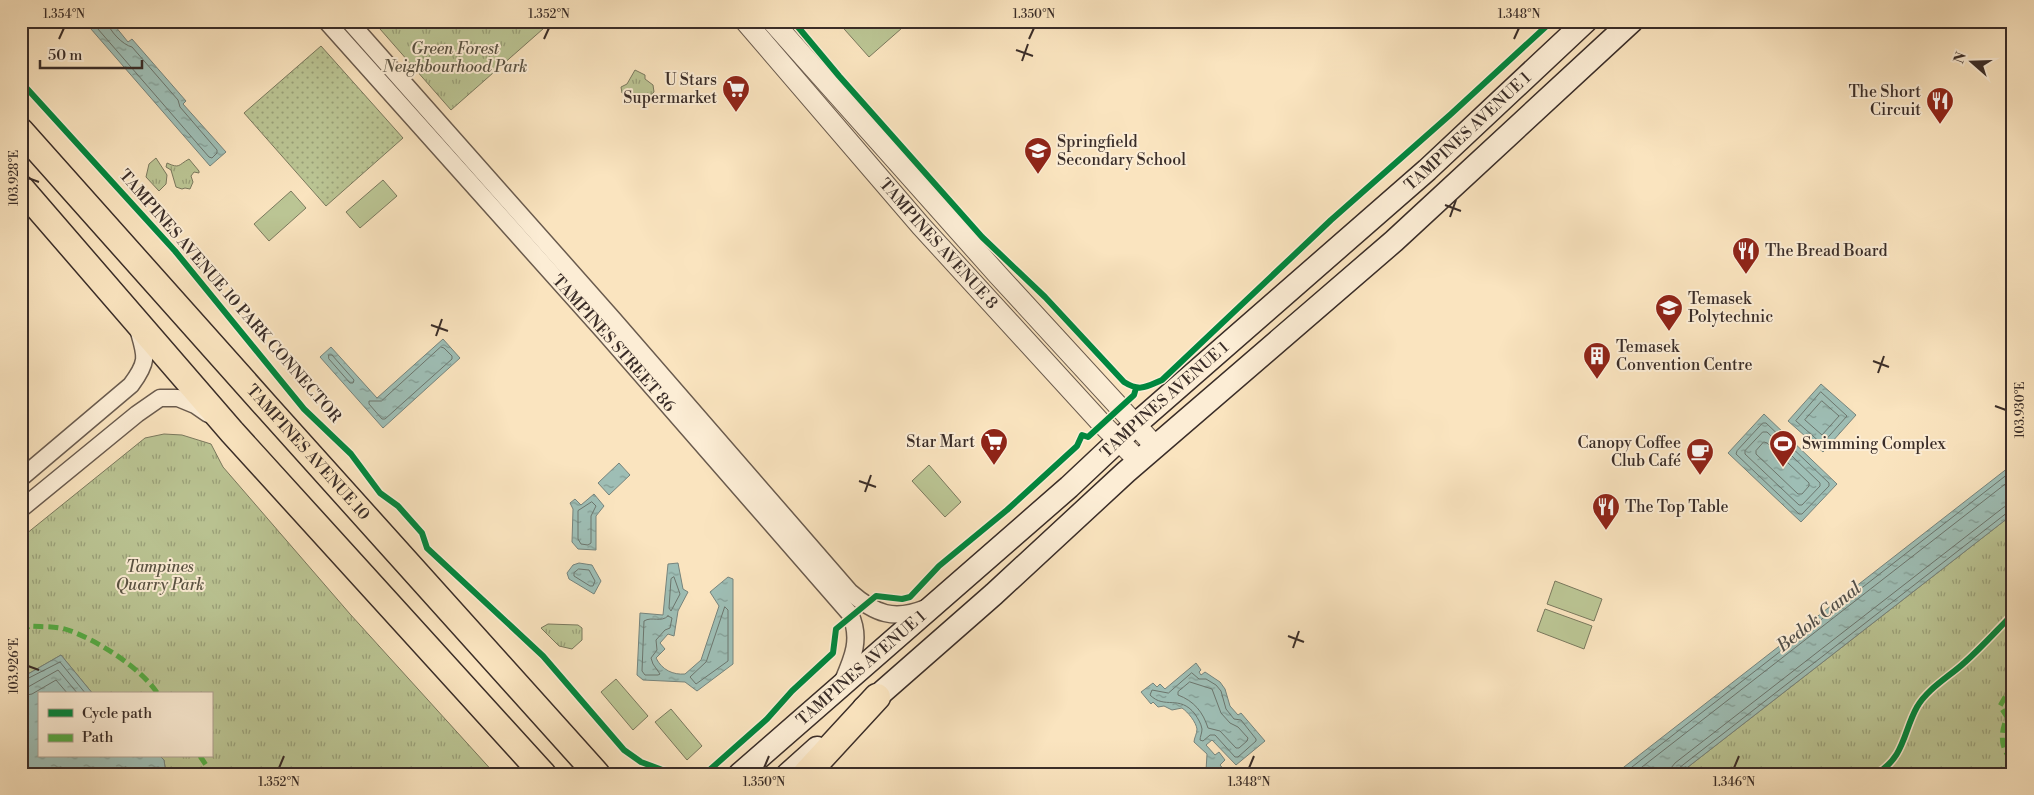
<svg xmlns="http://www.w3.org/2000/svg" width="2034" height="795" font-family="'Libre Bodoni',serif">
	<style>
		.grass { fill: url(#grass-dots); stroke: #7a795e }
		.park { fill: url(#park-tufts); stroke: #7a795e }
		.pitch { fill: #bbc594; stroke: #7a795e }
		.water { fill: url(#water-ripples); stroke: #76847d }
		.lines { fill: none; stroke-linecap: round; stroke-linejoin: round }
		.shore { stroke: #6c766e; stroke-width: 1 }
		.minor-casing { stroke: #6a5b4e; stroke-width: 19 }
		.tertiary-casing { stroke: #6a5b4e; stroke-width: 22 }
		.secondary-casing { stroke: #3a2d28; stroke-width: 25 }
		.primary-casing { stroke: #3a2d28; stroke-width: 28 }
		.trunk-casing { stroke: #3a2d28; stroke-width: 29 }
		.minor { stroke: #fcedd5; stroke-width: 16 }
		.tertiary { stroke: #fcedd5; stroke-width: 20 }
		.secondary { stroke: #fcedd5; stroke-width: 22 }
		.primary { stroke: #fae4bf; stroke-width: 25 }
		.trunk { stroke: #fae4bf; stroke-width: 26 }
		.quiet { stroke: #55ab44; stroke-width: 5; stroke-dasharray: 10 5; stroke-linecap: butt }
		.cycleway-casing { stroke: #fcedd5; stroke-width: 9 }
		.cycleway { stroke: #00873e; stroke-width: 6 }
		.ticks { fill: none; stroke: #3a2d28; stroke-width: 2 }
		.labels { text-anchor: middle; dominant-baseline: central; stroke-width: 4; stroke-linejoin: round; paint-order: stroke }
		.park-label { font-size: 16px; font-style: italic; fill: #5a5343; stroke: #fcedd5 }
		.poi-label { font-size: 16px; fill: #3a2d28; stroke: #fcedd5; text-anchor: start }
		.street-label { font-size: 16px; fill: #3a2d28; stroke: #fcedd5 }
		.water-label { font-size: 18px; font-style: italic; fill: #53514b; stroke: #fcedd5 }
		.neatline { fill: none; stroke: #3a2d28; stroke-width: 2 }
		.ticks-label { font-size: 12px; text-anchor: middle; fill: #3a2d28 }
	</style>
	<defs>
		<pattern id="grass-dots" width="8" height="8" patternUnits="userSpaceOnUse" patternTransform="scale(1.25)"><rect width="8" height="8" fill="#bbc594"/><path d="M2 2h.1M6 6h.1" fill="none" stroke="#99a079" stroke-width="1.8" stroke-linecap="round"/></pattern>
		<pattern id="park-tufts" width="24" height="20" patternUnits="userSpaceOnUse" patternTransform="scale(1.25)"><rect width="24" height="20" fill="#bbc594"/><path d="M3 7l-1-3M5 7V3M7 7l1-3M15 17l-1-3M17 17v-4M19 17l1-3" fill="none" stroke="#99a079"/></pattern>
		<pattern id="water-ripples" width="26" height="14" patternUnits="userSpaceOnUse" patternTransform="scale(1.25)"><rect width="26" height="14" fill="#9ebeb5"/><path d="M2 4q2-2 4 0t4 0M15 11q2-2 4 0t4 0" fill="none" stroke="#829b93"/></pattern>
	</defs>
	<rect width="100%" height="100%" fill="#fae4bf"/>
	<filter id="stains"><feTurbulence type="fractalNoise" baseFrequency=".004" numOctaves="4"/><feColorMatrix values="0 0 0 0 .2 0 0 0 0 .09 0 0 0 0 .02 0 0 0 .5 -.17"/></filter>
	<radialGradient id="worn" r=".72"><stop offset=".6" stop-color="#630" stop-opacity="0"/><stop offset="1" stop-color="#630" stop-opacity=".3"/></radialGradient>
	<path class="grass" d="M321 46 403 138 326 206 244 113Z"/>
	<path class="park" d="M373 21H552L451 110Z
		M635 70 645 75V79L653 85 654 92 644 101 629 98 625 94 622 93 621 87 627 84Z
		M156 158 167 175 166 184 159 191 146 177 149 164Z
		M189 159 199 171V173L194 172 191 176 193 182 190 189 185 188 182 189 176 187 171 170 166 167 167 163C180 169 178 165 189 159Z
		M164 434 182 435 211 444 223 467 350 614 495 774H166L164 760 160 756H211V694H93L61 655 21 678V538L145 438Z
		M2013 514V774H1679Z
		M548 624 578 625 582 628V640L572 649 559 646 541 628Z"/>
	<path class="pitch" d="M837 21H910L869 57Z
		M383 180 397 196 360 228 346 212Z
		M291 191 306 208 269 241 254 224Z
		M929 465 961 502 945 517 912 481Z
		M1555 581 1602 599 1594 621 1547 604Z
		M1545 609 1592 626 1584 649 1537 631Z
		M616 679 648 716 633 730 601 692Z
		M671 709 702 746 687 760 655 722Z"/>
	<path class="water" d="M84 21H111L128 42 132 39 186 101 183 104 226 152 210 166Z
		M443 339 460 358 383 428 320 357 331 347 377 398Z
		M1821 384 1856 415 1823 452 1788 421Z
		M1764 414 1837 484 1801 522 1728 453Z
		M619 463 630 475 609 495 598 483Z
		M2013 464V514L1679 774H1615Z
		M594 494 604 506 596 516V550L578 549 572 542 573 509 570 503 575 499 581 505Z
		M579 563 592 565 601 581 594 594 569 579 567 573 573 565Z
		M678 563 683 589 688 592 678 611 674 636 668 634 660 643 665 649 656 658C662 670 673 675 685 674L701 660 719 606 710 592 728 577 733 579V664L697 691 685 682 643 680 637 675 640 613 663 615 668 564Z
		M61 655 93 694H39V756H160L164 760 166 774H21V678Z
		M1196 663 1201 670 1199 672 1201 675 1205 672 1220 682 1225 689 1230 706 1238 715 1241 713 1265 741 1236 765 1212 740 1206 745 1215 755 1219 752 1225 760 1220 765 1226 772 1224 774 1220 772 1208 774 1206 771 1207 754 1194 742C1194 738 1197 734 1197 729 1196 722 1188 712 1182 708L1172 710 1164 706 1158 707 1153 702 1151 704 1141 692 1153 683 1157 687 1160 684 1165 689Z"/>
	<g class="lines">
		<path class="shore" d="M91 21 209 157 212 158 217 153V150L180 107 178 100 132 47C123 45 109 31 107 21
			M441 347 444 348 452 356V359L385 419H382L369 404V401H381Z
			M329 355H332L354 380 353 383H350L329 359Z
			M1821 392 1847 416 1822 444 1796 421Z
			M1822 401 1839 416 1822 435 1805 420Z
			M1763 423H1766L1829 483V486L1802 514H1799L1736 454 1737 451Z
			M1763 432H1767L1820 483V486L1802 505H1799L1745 454V451Z
			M1764 442 1767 443 1809 483V486L1802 494H1798L1756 454V451Z
			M592 502 596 506 591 516V543L588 545 581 544 578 539V511Z
			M579 569 589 570 595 581 593 586H590L574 576V573Z
			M674 577 680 594 671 611 669 608 671 579Z
			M725 607 728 610V661L696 684 690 677 706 662Z
			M668 616 672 618 670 628 665 630 656 640 657 650 651 658 653 664 660 674 658 675H645L642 671 644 621C652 616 661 623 668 616Z
			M1192 673 1199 679H1206L1216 685 1221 691 1226 709 1234 719 1241 720 1256 739V741L1238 757H1235L1215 735H1210L1203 741 1200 740C1200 737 1202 733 1202 729 1201 723 1198 719 1195 714 1179 694 1165 710 1150 695L1152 690 1168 693Z
			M21 682 60 662 86 694
			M1190 682 1212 689 1221 713 1230 723 1238 727 1248 738 1247 741 1239 748H1236L1220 731 1208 728C1203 712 1194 701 1178 695V692Z
			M21 688 28 687 58 670 78 694
			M21 696 32 694 56 680 68 694
			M1623 774 2013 470
			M1633 774 2013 478
			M1670 774 1671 768 1675 763 2004 507 2013 504
			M1677 774 1679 768 2008 512 2013 511"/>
		<defs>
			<g id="minor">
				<path id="s1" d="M326 21 604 332 850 614C862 639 852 660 842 683"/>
				<path d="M349 21 613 319 850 592C875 614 894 621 926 608"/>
				<path d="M21 478 131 385C149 361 146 356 138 329"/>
				<path d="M21 509 137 414 160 398H178L195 405 208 414"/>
			</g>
			<g id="tertiary">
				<path id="s2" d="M745 21 921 226 1102 424 1139 461"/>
				<path d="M772 21 998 275 1156 447"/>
			</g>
			<g id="secondary">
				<path d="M864 708 994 594 1126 472 1394 241 1632 21"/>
				<path id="s3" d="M740 774 1069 487 1135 425 1427 170 1586 21"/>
				<path d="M788 774 817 748"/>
			</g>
			<g id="primary">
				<path id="s4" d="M21 131 267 407 597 774"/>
				<path d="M21 188 232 432 543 774"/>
			</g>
			<path id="trunk" d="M806 774 877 697"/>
		</defs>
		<use href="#minor" class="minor-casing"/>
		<use href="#tertiary" class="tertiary-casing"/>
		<use href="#secondary" class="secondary-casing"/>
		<use href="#primary" class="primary-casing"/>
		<use href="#trunk" class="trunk-casing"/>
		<use href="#minor" class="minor"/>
		<use href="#tertiary" class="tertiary"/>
		<use href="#secondary" class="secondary"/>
		<use href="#primary" class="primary"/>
		<use href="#trunk" class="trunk"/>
		<path class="quiet" d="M21 633 29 626C42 627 56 626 68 630 97 640 141 668 158 694
			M2013 668 2008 692 2000 706 2007 717C2000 734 2000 748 2013 762
			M200 756 212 774"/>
		<defs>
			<path id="cycleway" d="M793 21 839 76 982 237 1045 297 1124 382C1140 392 1146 387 1162 380L1331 220 1451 114 1552 21
				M21 82 175 251 304 409 351 454 380 493 398 506 422 533 427 548 543 656 624 750 641 762 673 774
				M705 774 767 719 792 691 833 653 836 629 876 596 902 599 910 597 939 566 1007 510 1077 446 1082 435 1088 437 1134 395 1136 388
				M1876 774C1905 757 1903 732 1917 707 1927 689 1950 676 1964 663 1981 648 1997 630 2013 614"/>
		</defs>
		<use href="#cycleway" class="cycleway-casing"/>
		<use href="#cycleway" class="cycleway"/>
	</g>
	<path class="ticks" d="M59 39 64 28M544 39 549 28M1029 39 1034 28M1514 39 1519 28M1016 50 1033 56M1022 61 1028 44M28 178 39 182M1445 205 1461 211M1450 217 1456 200M431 325 448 331M436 336 442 319M1873 361 1889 367M1878 373 1884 356M1995 406 2006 410M859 481 876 487M865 492 871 475M1288 636 1304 642M1293 648 1299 631M28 666 39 670M279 768 284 756M764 768 769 756M1249 768 1254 756M1734 768 1739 756"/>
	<defs>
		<symbol id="supermarket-pin" viewBox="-11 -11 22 30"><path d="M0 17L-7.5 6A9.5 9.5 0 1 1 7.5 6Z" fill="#8f2418" stroke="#fcedd5"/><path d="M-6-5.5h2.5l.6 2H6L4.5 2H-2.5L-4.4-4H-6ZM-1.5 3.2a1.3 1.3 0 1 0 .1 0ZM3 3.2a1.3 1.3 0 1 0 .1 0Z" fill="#fff"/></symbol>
		<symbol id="restaurant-pin" viewBox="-11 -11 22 30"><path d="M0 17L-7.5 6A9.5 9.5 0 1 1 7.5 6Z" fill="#8f2418" stroke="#fcedd5"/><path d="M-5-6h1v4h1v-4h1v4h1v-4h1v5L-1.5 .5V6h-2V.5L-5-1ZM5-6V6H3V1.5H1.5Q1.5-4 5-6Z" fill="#fff"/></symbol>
		<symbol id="school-pin" viewBox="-11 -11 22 30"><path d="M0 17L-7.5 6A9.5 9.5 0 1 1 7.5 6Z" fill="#8f2418" stroke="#fcedd5"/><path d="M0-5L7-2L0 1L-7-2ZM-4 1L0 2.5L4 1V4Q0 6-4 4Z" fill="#fff"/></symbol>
		<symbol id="university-pin" viewBox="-11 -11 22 30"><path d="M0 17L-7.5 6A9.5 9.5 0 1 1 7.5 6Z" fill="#8f2418" stroke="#fcedd5"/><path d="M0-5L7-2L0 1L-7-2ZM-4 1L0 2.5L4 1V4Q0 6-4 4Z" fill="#fff"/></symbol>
		<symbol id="building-pin" viewBox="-11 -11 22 30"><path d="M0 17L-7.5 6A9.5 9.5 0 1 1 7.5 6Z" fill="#8f2418" stroke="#fcedd5"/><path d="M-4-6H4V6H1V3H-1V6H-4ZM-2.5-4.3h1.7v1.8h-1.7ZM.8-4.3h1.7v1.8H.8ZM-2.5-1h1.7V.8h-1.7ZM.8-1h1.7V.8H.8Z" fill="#fff"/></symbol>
		<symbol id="stadium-pin" viewBox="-11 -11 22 30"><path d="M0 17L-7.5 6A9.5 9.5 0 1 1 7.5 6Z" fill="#8f2418" stroke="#fcedd5"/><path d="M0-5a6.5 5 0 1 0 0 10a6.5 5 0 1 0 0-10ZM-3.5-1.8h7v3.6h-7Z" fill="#fff"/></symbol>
		<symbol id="cafe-pin" viewBox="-11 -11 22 30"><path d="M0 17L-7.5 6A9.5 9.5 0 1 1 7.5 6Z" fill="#8f2418" stroke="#fcedd5"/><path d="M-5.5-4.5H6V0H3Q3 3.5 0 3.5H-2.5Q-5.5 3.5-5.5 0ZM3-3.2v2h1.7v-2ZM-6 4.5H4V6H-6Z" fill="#fff"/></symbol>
	</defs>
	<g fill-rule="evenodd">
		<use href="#supermarket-pin" x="720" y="73" width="32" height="43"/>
		<use href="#restaurant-pin" x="1924" y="85" width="32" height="43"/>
		<use href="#school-pin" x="1022" y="135" width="32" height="43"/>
		<use href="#restaurant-pin" x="1730" y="235" width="32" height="43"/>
		<use href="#university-pin" x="1653" y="292" width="32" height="43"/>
		<use href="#building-pin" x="1581" y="340" width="32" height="43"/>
		<use href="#supermarket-pin" x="978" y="426" width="32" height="43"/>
		<use href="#stadium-pin" x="1767" y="428" width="32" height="43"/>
		<use href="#cafe-pin" x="1684" y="436" width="32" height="43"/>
		<use href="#restaurant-pin" x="1590" y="491" width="32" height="43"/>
	</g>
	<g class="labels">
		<g class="park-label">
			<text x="455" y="49">Green Forest<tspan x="455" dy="18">Neighbourhood Park</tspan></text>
			<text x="160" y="567">Tampines<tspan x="160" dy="18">Quarry Park</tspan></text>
		</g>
		<g class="poi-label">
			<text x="717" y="80" text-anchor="end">U Stars<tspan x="717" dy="18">Supermarket</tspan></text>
			<text x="1921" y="92" text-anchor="end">The Short<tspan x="1921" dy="18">Circuit</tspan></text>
			<text x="1057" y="142">Springfield<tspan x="1057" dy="18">Secondary School</tspan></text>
			<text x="1765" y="251">The Bread Board</text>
			<text x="1688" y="299">Temasek<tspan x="1688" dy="18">Polytechnic</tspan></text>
			<text x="1616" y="347">Temasek<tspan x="1616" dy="18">Convention Centre</tspan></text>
			<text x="975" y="442" text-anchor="end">Star Mart</text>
			<text x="1681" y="443" text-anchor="end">Canopy Coffee<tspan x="1681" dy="18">Club Café</tspan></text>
			<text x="1802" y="444">Swimming Complex</text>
			<text x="1625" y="507">The Top Table</text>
		</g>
		<g class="street-label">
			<text stroke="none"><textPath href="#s3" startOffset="971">TAMPINES AVENUE 1</textPath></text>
			<text stroke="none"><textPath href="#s2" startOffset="295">TAMPINES AVENUE 8</textPath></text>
			<text transform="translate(230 296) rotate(49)">TAMPINES AVENUE 10 PARK CONNECTOR</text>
			<text stroke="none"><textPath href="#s1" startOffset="432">TAMPINES STREET 86</textPath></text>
			<text stroke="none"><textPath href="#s3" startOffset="566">TAMPINES AVENUE 1</textPath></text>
			<text stroke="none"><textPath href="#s4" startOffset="431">TAMPINES AVENUE 10</textPath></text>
			<text stroke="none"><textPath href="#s3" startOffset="161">TAMPINES AVENUE 1</textPath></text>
		</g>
		<g class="water-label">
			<text transform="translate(1819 617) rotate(-38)">Bedok Canal</text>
		</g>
	</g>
	<rect width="2034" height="795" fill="none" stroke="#fae4bf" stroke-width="55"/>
	<rect x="38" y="692" width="175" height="65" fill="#fcedd5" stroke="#aea090"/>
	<rect x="48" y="709" width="25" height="8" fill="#00873e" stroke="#aea090"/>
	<text x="82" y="718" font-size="15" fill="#3a2d28">Cycle path</text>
	<rect x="48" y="734" width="25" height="8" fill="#55ab44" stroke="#aea090"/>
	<text x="82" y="742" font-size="15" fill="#3a2d28">Path</text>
	<g transform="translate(1972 62) rotate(290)" stroke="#fcedd5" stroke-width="4" paint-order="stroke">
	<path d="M0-4L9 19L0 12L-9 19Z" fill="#3a2d28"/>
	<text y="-8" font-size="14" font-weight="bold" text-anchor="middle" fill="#3a2d28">N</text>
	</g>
	<path d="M40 60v8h102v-8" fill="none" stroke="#3a2d28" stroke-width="2.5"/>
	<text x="48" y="60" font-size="15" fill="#3a2d28" stroke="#fcedd5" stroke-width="4" paint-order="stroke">50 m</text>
	<rect x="28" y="28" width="1978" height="740" class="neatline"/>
	<g class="ticks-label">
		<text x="64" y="18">1.354°N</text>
		<text x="549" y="18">1.352°N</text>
		<text x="1034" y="18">1.350°N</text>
		<text x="1519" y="18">1.348°N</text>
		<text transform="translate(14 178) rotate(-90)" y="4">103.928°E</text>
		<text transform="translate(2020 410) rotate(-90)" y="4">103.930°E</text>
		<text transform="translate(14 666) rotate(-90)" y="4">103.926°E</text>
		<text x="279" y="786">1.352°N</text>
		<text x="764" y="786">1.350°N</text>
		<text x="1249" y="786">1.348°N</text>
		<text x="1734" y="786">1.346°N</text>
	</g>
	<rect width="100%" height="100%" filter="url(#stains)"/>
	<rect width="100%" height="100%" fill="url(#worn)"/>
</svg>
